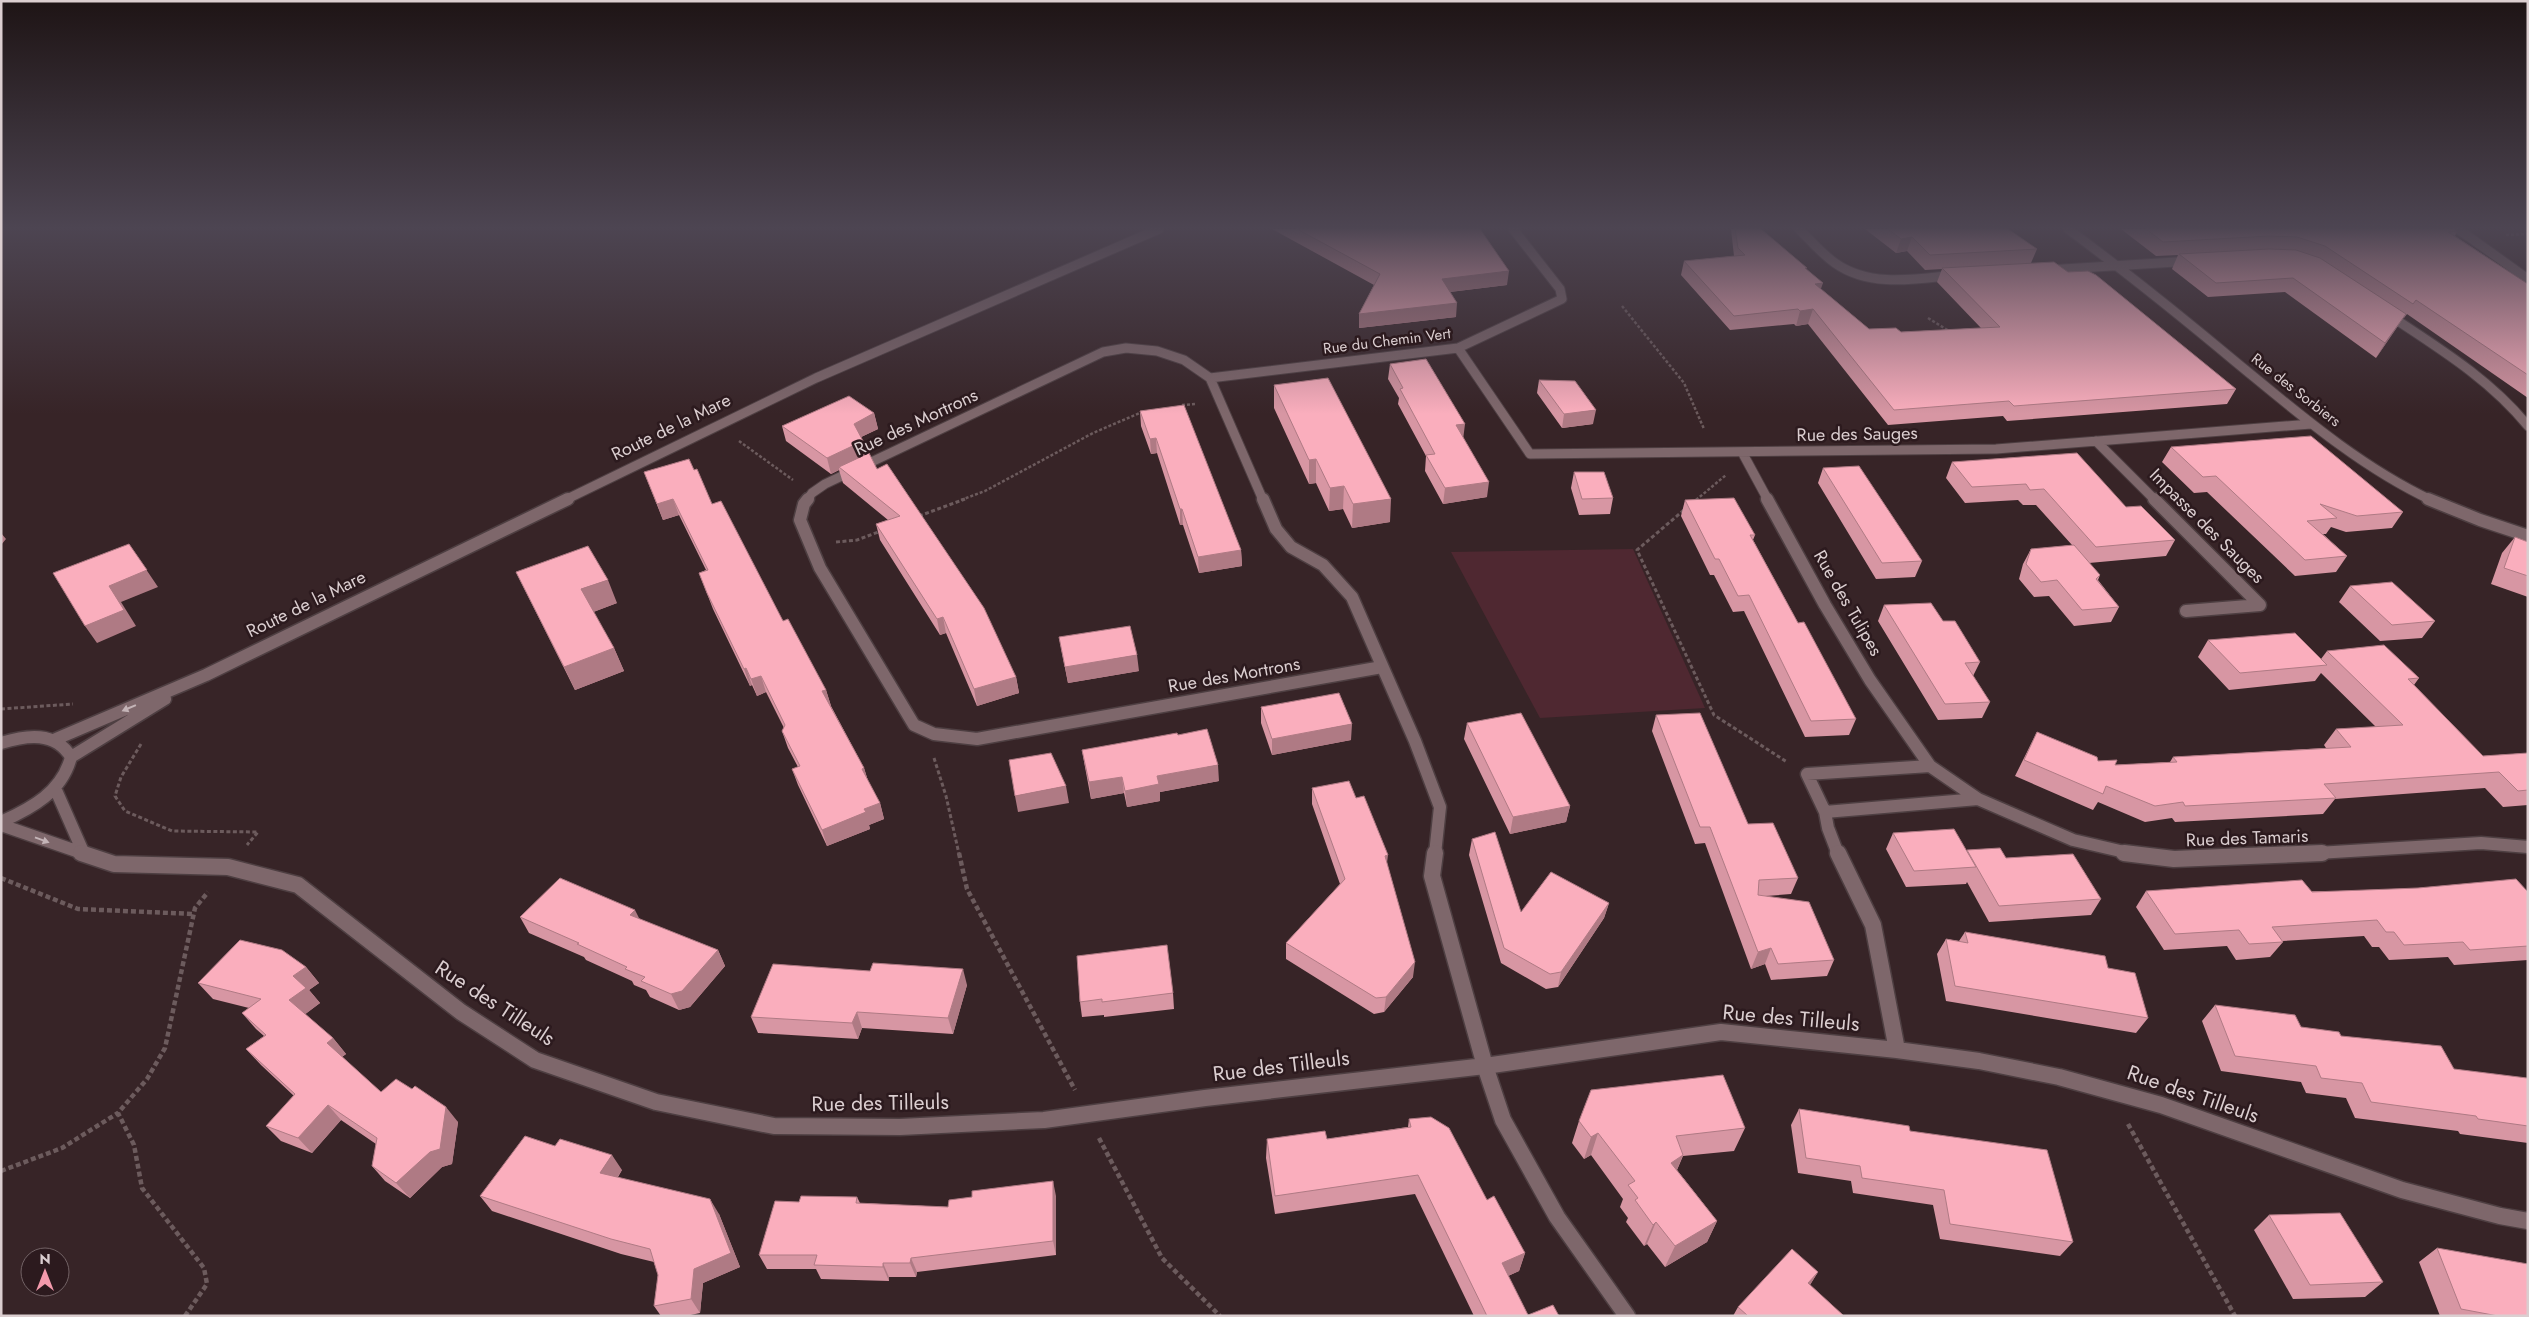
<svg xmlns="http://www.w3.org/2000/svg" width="2529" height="1317" font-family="Jost,sans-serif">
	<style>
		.green { fill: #4f2831 }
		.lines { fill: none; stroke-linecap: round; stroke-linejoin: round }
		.minor-far2-casing { stroke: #4e3f42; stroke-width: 11 }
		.minor-far1-casing { stroke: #4e3f42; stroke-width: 15 }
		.minor-casing { stroke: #4e3f42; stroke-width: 19 }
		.path-far2 { stroke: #6c5b5d; stroke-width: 2.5; stroke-dasharray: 3 2; stroke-linecap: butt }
		.path-far1 { stroke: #6c5b5d; stroke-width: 3; stroke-dasharray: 4 2.5; stroke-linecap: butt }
		.path { stroke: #6c5b5d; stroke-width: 4.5; stroke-dasharray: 5 3; stroke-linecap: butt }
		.minor-far2 { stroke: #7e676b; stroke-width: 9 }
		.minor-far1 { stroke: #7e676b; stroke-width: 12 }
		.minor { stroke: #7e676b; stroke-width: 16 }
		.wall { fill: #d796a3 }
		.shaded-wall { fill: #af7a84 }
		.building { fill: #faaebd; stroke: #af7a84 }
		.oneway { fill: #c4b4b7 }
		.labels { text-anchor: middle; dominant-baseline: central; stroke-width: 5; stroke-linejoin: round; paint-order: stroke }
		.far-street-label { font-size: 15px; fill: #dbced0; stroke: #2c1a1e }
		.street-label { font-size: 18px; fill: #dbced0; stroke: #2c1a1e }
		.near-street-label { font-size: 21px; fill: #dbced0; stroke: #2c1a1e }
	</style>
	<rect width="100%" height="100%" fill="#372427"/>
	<path class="green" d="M1633 549 1705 708 1540 718 1451 552Z"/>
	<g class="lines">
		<defs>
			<path id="minor-far2" d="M1799 229C1811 241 1822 254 1835 263 1870 288 1916 279 1955 275
				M2068 229C2126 272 2182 317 2237 363 2298 413 2359 466 2431 500
				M2458 229 2528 279
				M2047 270 2192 261
				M2386 313C2437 347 2489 378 2528 426
				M1458 348 1530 454 1996 449 2311 424
				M1210 378 1458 348 1562 299 1560 289 1513 229
				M2096 441 2155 500
				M1742 452 1768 500
				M565 500 816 378 1159 229
				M807 500 812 493 825 484 1103 352 1126 348 1157 351 1184 360 1210 378 1263 500"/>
			<path id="minor-far1" d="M808 499 804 504 800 520 820 568 914 725 934 734 977 739 1382 667
				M1263 499 1276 529 1291 547 1323 565 1352 597 1415 741 1440 807 1435 854
				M1767 499 1825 605 1870 680 1930 766 1978 799 2073 840 2133 854
				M2154 499 2260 605 2186 611
				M2428 499 2480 520 2528 536
				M56 739 206 675 568 499
				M1 743C27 735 55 731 71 757 62 792 32 808 1 822
				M71 757 165 699
				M55 788 84 854
				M1825 812 1978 799
				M1 825 85 854
				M1838 854 1828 828 1825 812 1807 774 1930 766
				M2301 854 2481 843 2528 847"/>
			<path id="minor" d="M81 853 114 864 228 867 298 885 461 1012 535 1060 656 1102 774 1126 900 1127 1044 1120 1205 1098 1485 1066 1721 1032 1897 1050 1979 1061 2059 1077 2161 1105 2402 1190 2500 1216 2528 1221
				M1435 853 1432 876 1485 1066 1503 1120 1557 1217 1627 1316
				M1838 853 1873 925 1897 1050
				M2124 853 2174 859 2322 853"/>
		</defs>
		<use href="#minor-far2" class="minor-far2-casing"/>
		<use href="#minor-far1" class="minor-far1-casing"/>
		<use href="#minor" class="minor-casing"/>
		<path class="path-far2" d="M2506 235 2528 234
			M1622 306 1684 383 1704 429
			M1928 318 1949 331
			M1182 405 1196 404
			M739 441 793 480
			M961 500 985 491 1093 433 1142 412
			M1696 500 1726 475"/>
		<path class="path-far1" d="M1695 501 1698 499
			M1684 510 1637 550 1714 715 1787 762
			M919 516 965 499
			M836 542 857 540 881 531
			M1 709 73 704
			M141 744 121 777 115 796 125 811 172 831 258 832 247 845
			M934 758 946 796 959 854"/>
		<path class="path" d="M959 853 967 889 1075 1090
			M1 878 78 909 194 914
			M2128 1124 2235 1316
			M1099 1138 1162 1258 1220 1316
			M1 1171 62 1148 118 1113
			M185 1316 207 1284 204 1268 142 1188 134 1145 118 1113 147 1079 165 1048 195 908 208 892"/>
		<use href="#minor-far2" class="minor-far2"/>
		<use href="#minor-far1" class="minor-far1"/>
		<use href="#minor" class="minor"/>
	</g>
	<path class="wall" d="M1272 229H1480L1507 285 1450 292 1456 317 1359 328V314L1374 285Z
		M1731 229H1761L1807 270 1821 289 1869 329 1901 332 1981 328 1937 282 1942 269 1925 270 1907 251 1896 253 1865 229H2008L2037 249 2031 263 2236 389 2227 404 2007 421 2003 416 1888 425 1808 324 1796 326 1794 324 1730 330 1681 275 1684 261 1734 256Z
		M2121 229H2454L2457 231 2455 236 2528 284V398L2407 314 2404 318H2403L2376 358 2285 292 2208 297 2172 269 2178 255 2156 256Z
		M1390 364 1463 438 1487 497 1443 504 1425 471 1426 456 1398 404 1399 398 1388 379Z
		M1539 380 1593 424 1562 428 1537 393Z
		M1274 385 1390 522 1352 528 1343 509 1329 511 1316 483 1309 484 1274 408Z
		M1140 411 1241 550 1242 566 1199 573 1183 525H1180L1157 453 1151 454 1141 426Z
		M874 413 878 429 861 437 866 454 877 469 1016 677 1019 693 977 706 946 633 940 635 880 540 876 524 888 520 843 483 839 470 831 474 786 441 782 426Z
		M2171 447 2403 512 2392 528 2346 532 2331 527 2326 534H2323L2347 556 2336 572 2295 576 2207 492 2194 493 2162 462Z
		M1952 462 2126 507 2175 540 2166 556 2089 563 2100 575 2098 580 2119 607 2111 622 2074 626 2049 596 2034 597 2019 579 2023 564 2031 549 2072 545 2036 505H2023L2018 500 1965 503 1946 478Z
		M1823 468 1922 561 1915 577 1876 579 1818 483Z
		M644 472 712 504 783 621 826 690 831 706 864 768 868 781 880 803 884 819 869 825 870 829 827 846 798 785 792 769 798 767 788 748 782 731 784 728 766 692 757 696 752 685 750 686 713 609 699 573 706 570 679 515 663 520Z
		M1574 472 1613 498 1610 514 1579 515 1571 488Z
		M1685 500 1755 535 1753 540 1798 623 1856 719 1849 735 1805 737 1744 611 1733 612 1714 575H1710L1681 516Z
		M2515 537 2528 542V597L2491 584 2502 553Z
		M516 572 617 603 593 612 614 648 624 671 575 690Z
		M2350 586 2435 621 2422 638 2380 641 2339 602Z
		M1884 605 1943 621 1980 662 1973 676 1990 702 1982 718 1938 720 1878 621Z
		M1059 637 1139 671 1068 683 1062 653Z
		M2208 640 2321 659 2327 651 2419 678 2414 685 2483 756 2528 753V805L2503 807 2485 788 2335 799 2323 814 2175 822 2172 818 2145 822 2098 802 2093 810 2015 776 2037 732 2098 761 2115 765 2170 762 2173 757 2326 748 2324 745 2336 729 2376 727 2321 673 2315 681 2229 690 2198 657Z
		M1261 707 1351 740 1272 755 1261 723Z
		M1656 715 1748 824 1798 878 1791 894 1766 896 1834 960 1827 976 1771 980 1765 964 1751 969 1705 843 1695 844 1652 731Z
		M1467 723 1570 806 1566 822 1510 834 1464 739Z
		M1178 735 1219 781 1160 792V801L1127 807 1124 793 1091 799 1085 767 1082 750Z
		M1312 788 1356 798 1387 863 1413 977 1384 1012 1374 1014 1286 959V943L1340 884 1312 804Z
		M1893 833 1967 851V850L2006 858 2101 899 2091 915 1989 922 1967 882 1966 884 1906 887 1886 849Z
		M1472 839 1521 912 1609 903 1604 918 1558 987 1546 989 1501 963 1469 855Z
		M2146 891 2528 892V960L2454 965 2448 957 2389 960 2379 947H2372L2364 936 2282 941 2283 942 2270 957 2236 960 2227 946 2164 950 2136 907Z
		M520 917 639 919 718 950 725 966 690 1007 679 1010 650 997 646 990 634 985 632 981 586 960 584 957 529 933Z
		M1965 932 2108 968 2148 1018 2136 1033 1946 1001 1937 954 1946 939 1959 941Z
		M1077 956 1173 993 1174 1009 1104 1017V1015L1082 1017 1080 1002Z
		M306 967 319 983 309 990 320 1003 305 1014 333 1038 346 1054 342 1057 381 1092 458 1122 452 1164 442 1167 410 1198 385 1181 372 1166 376 1144 341 1120 312 1153 281 1141 266 1126 294 1096 261 1065 246 1049 264 1036 256 1029 242 1013 249 1008 213 999 198 983Z
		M870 971 967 985 953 1034 862 1028 858 1039 758 1033 751 1017Z
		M2215 1005 2301 1027 2341 1036 2454 1069 2528 1079V1143L2460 1134 2458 1131 2355 1118 2346 1098 2306 1093 2301 1082 2221 1071 2202 1021Z
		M1799 1109 1910 1131 2073 1242 2060 1256 1940 1239 1933 1205 1853 1193 1851 1181 1798 1173 1791 1125Z
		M1409 1119 1487 1200 1525 1253 1519 1271 1508 1276 1528 1315 1559 1316H1474L1415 1194 1275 1214 1266 1158 1267 1139H1327L1408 1127Z
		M1579 1121 1745 1128 1734 1151 1683 1156 1677 1170 1717 1221 1707 1242 1665 1267 1647 1244 1644 1246 1626 1222 1628 1218 1620 1207 1623 1199 1591 1155 1584 1159 1572 1143Z
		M622 1170 618 1177 719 1214 740 1267 703 1283 700 1313 686 1316H661L654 1306 658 1275 654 1262 621 1254 492 1211 480 1196Z
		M1056 1196V1255L917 1272 916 1277H889V1281L821 1279 816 1269H767L759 1255 799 1202 857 1197 860 1203 948 1207Z
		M2269 1215 2383 1282 2365 1297 2293 1299 2254 1230Z
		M2437 1248 2528 1316H2440L2419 1262Z
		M1818 1272 1810 1285 1844 1316H1733L1738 1307Z"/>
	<path class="shaded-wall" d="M1912 237 1907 251 1896 253 1901 239Z
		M1509 271 1507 285 1441 293 1442 279Z
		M1823 283 1818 297 1815 284Z
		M1457 303 1456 317 1359 328V314Z
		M1813 309 1808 324 1796 326 1800 311Z
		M2406 314 2396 329 2376 358 2385 343Z
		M1596 410 1593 424 1562 428 1564 414Z
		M874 413 878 429 857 439 854 424Z
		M1465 424 1463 440 1456 425Z
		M1156 438 1157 453 1151 454 1150 439Z
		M863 441 866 457 839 467V470L831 474 827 458Z
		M1316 459V483L1309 484V460Z
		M1489 482 1487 497 1443 504 1445 488Z
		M1344 486 1343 509 1329 511 1330 488Z
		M673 499 679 515 663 520 657 504Z
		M1391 499 1390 522 1352 528 1353 504Z
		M1180 509H1182L1183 525H1180Z
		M1 533 6 539 1 545Z
		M129 544 158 587 121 602 136 626 97 643 85 626 109 586Z
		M1241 550 1242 566 1199 573 1198 557Z
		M608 580 617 603 591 613 581 589Z
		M943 617 946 633 940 635 937 619Z
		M614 648 624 671 575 690 564 667Z
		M1137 655 1139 671 1068 683 1065 667Z
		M746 668 752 685 750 686 744 669Z
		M761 676 766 692 757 696 751 679Z
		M1016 677 1019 693 977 706 974 689Z
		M826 690 831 706 827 708 822 691Z
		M1352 724 1351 740 1272 755V739Z
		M1218 765 1219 781 1160 792V801L1127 807 1125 791 1157 776Z
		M864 768 869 784 862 769Z
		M1122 777 1124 793 1091 799 1089 782Z
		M1066 786 1069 803 1018 812 1015 796Z
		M880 803 884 819 869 825 870 829 827 846 822 830 864 809Z
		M1570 806 1566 822 1510 834 1513 817Z
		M1388 855 1386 871 1385 856Z
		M1609 903 1604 918 1558 987 1561 972Z
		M635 910 643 926 630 915Z
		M1771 948 1765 964 1751 969 1758 952Z
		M718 950 725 966 690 1007 679 1010 671 994Z
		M1415 962 1413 977 1384 1012 1386 997Z
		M306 967 319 983 309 990 320 1003 303 1016 289 1000 293 976Z
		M963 969 967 985 953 1034 948 1018Z
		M857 1012 862 1028 858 1039 852 1023Z
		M333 1038 346 1054 340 1058 327 1043Z
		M328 1105 341 1120 312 1153 298 1138Z
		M446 1107 458 1122 452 1164 442 1167 410 1198 396 1183Z
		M1598 1133 1591 1155 1584 1159 1591 1137Z
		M612 1155 622 1170 610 1188 600 1173Z
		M1683 1155 1674 1177 1671 1163Z
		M1053 1181 1056 1196V1255L1053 1241Z
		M710 1199 719 1214 740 1267 703 1283 700 1313 691 1299 694 1269Z
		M1717 1221 1707 1242 1665 1267 1675 1246Z
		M1656 1222 1647 1244 1644 1246 1653 1225Z
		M1525 1253 1519 1271 1497 1281 1502 1263Z
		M911 1258 917 1272 916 1277 910 1263Z
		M883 1263 889 1277V1281L883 1267Z
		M1818 1272 1809 1286 1808 1283Z"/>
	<path class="building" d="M1297 229H1480L1509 271 1442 279 1457 303 1359 314 1380 274Z
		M1735 229H1761L1807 268H1805L1823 283 1815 284 1869 329 1896 328 1901 332 2000 327 1942 268 2054 262 2068 272 2088 271 2096 275 2236 389 2014 406 2009 401 1894 410 1813 309 1800 311 1798 309 1734 316 1684 261 1745 255 1738 248Z
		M1888 229H2008L2037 249 1930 255 1912 237 1901 239Z
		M2146 229H2454L2457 231 2448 232 2528 284V375L2416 300 2413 304 2325 246 2297 237 2269 236 2163 242Z
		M2269 249 2296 250 2320 258 2406 314 2385 343 2293 278 2216 283 2179 254Z
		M1426 359 1465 424 1456 425 1489 482 1445 488 1426 455 1435 454 1400 389 1403 388 1390 364Z
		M1328 378 1391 499 1353 504 1344 486 1330 488 1316 459 1309 460 1274 385Z
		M1539 380 1575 381 1596 410 1564 414Z
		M849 396 874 413 854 424 863 441 827 458 782 426Z
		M1184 405 1241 550 1198 557 1182 509H1180L1156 438 1150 439 1140 411Z
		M2311 436 2403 512 2357 516 2320 504 2337 518 2307 521 2347 556 2305 560 2216 476 2203 477 2171 447Z
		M869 453 877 469 887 464 984 608 1016 677 974 689 943 617 937 619 876 524 900 516 839 467Z
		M2077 453 2126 507 2141 506 2175 540 2096 547 2044 489 2030 490 2026 484 1972 487 1952 462Z
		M689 459 694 470 697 469 712 504 721 501 783 621 788 619 826 690 822 691 864 768 862 769 880 803 864 809 866 812 822 830 792 769 800 766 782 731 785 725 761 676 751 679 746 668 744 669 707 593 699 573 708 570 673 499 657 504 644 472Z
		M1859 466 1922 561 1882 563 1823 468Z
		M1574 472H1604L1613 498 1582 499Z
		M1734 498 1755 535H1750L1798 623 1804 622 1856 719 1811 721 1749 595 1738 596 1719 559H1715L1685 500Z
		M2515 537 2528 542V576L2504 568Z
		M129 544 147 570 109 586 124 610 85 626 53 573Z
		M2074 545 2100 575 2096 579 2119 607 2082 610 2057 580 2041 582 2026 564 2031 549Z
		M588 546 608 580 581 589 614 648 564 667 516 572Z
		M2392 582 2435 621 2392 625 2350 586Z
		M1931 603 1943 621H1955L1980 662 1965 663 1990 702 1945 704 1884 605Z
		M1130 626 1137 655 1065 667 1059 637Z
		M2295 633 2327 665 2240 673 2208 640Z
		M2384 645 2419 678 2408 679 2483 756 2528 753V790L2518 791 2499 772 2324 784 2336 798 2185 806 2183 802 2155 806 2106 786 2103 794 2024 760 2037 732 2097 757 2098 761 2117 760 2115 765 2177 762 2173 757 2351 747 2336 729 2403 725 2327 651Z
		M1339 693 1352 724 1272 739 1261 707Z
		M1521 713 1570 806 1513 817 1467 723Z
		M1700 713 1748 824 1773 823 1798 878 1759 880 1758 895 1809 902 1834 960 1778 964 1771 948 1758 952 1710 827H1700L1656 715Z
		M1207 729 1218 765 1157 776 1159 784 1125 791 1122 777 1089 782 1082 750 1177 733 1178 735Z
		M1051 753 1066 786 1015 796 1009 760Z
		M1349 781 1356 798 1364 796 1388 855 1385 856 1415 962 1386 997 1376 998 1286 943 1345 879 1312 788Z
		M1954 829 1976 867 1914 871 1893 833Z
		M1495 832 1521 912 1551 872 1609 903 1561 972 1550 974 1504 948 1472 839Z
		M2000 848 2006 858 2073 854 2101 899 1999 906 1967 850Z
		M560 878 635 910 630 915 718 950 682 991 671 994 641 981 645 977 625 969 627 967 577 944 579 943 520 917Z
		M2516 879 2528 892V946L2470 950 2463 942 2404 945 2394 932H2386L2377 920 2272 927 2283 942 2249 944 2239 930 2175 934 2146 891 2302 880 2312 892 2418 888Z
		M1965 932 2105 956 2108 968 2135 973 2148 1018 1955 986 1946 939 1968 943Z
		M240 940 282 950 306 967 293 976 306 988 289 1000 333 1038 327 1043 381 1092 396 1079 412 1089 415 1086 446 1107 440 1149 430 1152 396 1183 372 1166 377 1138 328 1105 298 1138 266 1126 295 1094 246 1049 266 1035 242 1013 261 999 198 983Z
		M1167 945 1173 993 1102 1002V999L1080 1002 1077 956Z
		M873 963 963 969 948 1018 857 1012 852 1023 751 1017 773 964 870 971Z
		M2215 1005 2295 1015 2301 1027 2339 1032 2341 1036 2441 1046 2454 1069 2527 1078 2528 1079V1126L2478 1119 2476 1116 2371 1102 2362 1083 2321 1078 2316 1066 2235 1056Z
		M1723 1075 1745 1128 1676 1136 1683 1155 1671 1163 1717 1221 1675 1246 1656 1222 1653 1225 1635 1200 1638 1198 1628 1185 1635 1181 1598 1133 1591 1137 1579 1121 1591 1090Z
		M1799 1109 1909 1126 1910 1131 2047 1150 2073 1242 1950 1224 1944 1190 1862 1178 1860 1166 1806 1158Z
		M1431 1117 1449 1128 1487 1200 1494 1196 1525 1253 1502 1263 1528 1315 1553 1305 1559 1316H1487L1418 1175 1275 1196 1267 1139 1325 1131 1327 1139 1411 1127 1409 1119Z
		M525 1136 555 1146 560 1139 612 1155 600 1173 710 1199 731 1253 694 1269 691 1299 654 1306 658 1275 650 1249 611 1239 480 1196Z
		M1053 1181V1241L911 1258 910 1263H883V1267L814 1265 817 1255H759L775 1201 799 1202 801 1196 857 1197 856 1203 948 1207 949 1200 972 1197V1191Z
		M2340 1213 2383 1282 2310 1285 2269 1215Z
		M2437 1248 2528 1264V1316H2498L2461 1309Z
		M1792 1249 1818 1272 1808 1283 1844 1316H1748L1738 1307Z"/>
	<defs><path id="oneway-solid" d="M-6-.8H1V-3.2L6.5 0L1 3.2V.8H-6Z" transform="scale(1.25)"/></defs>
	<g class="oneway">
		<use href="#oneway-solid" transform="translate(129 708) rotate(157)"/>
		<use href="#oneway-solid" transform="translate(42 840) rotate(20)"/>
	</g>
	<linearGradient id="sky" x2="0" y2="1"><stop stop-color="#1e1415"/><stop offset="0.55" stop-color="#4d4552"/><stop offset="1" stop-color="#4d4552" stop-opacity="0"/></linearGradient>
	<rect width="2529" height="414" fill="url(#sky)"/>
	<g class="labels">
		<g class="far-street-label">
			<text transform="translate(1387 341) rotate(-7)">Rue du Chemin Vert</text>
			<text transform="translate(2296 390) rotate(38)">Rue des Sorbiers</text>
		</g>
		<g class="street-label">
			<text transform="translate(916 422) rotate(-25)">Rue des Mortrons</text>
			<text transform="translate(671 427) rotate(-26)">Route de la Mare</text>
			<text transform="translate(1857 434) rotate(-1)">Rue des Sauges</text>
			<text transform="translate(2207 526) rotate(45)">Impasse des Sauges</text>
			<text transform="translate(1848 603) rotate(60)">Rue des Tulipes</text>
			<text transform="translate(306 604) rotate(-26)">Route de la Mare</text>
			<text transform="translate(1234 675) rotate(-10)">Rue des Mortrons</text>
			<text transform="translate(2247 838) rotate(-2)">Rue des Tamaris</text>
		</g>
		<g class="near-street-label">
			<text transform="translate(495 1003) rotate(33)">Rue des Tilleuls</text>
			<text transform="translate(1791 1018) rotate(5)">Rue des Tilleuls</text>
			<text transform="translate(1281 1066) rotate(-7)">Rue des Tilleuls</text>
			<text transform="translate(2193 1094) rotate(19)">Rue des Tilleuls</text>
			<text transform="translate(880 1103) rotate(-1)">Rue des Tilleuls</text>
		</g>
	</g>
	<rect width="2529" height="1317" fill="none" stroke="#dbced0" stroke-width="5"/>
	<g transform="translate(45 1272)"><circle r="24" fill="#2c1a1e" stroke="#726265"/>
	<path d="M0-4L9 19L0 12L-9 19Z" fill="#f39aac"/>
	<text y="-8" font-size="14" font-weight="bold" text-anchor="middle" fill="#dbced0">N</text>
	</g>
</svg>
